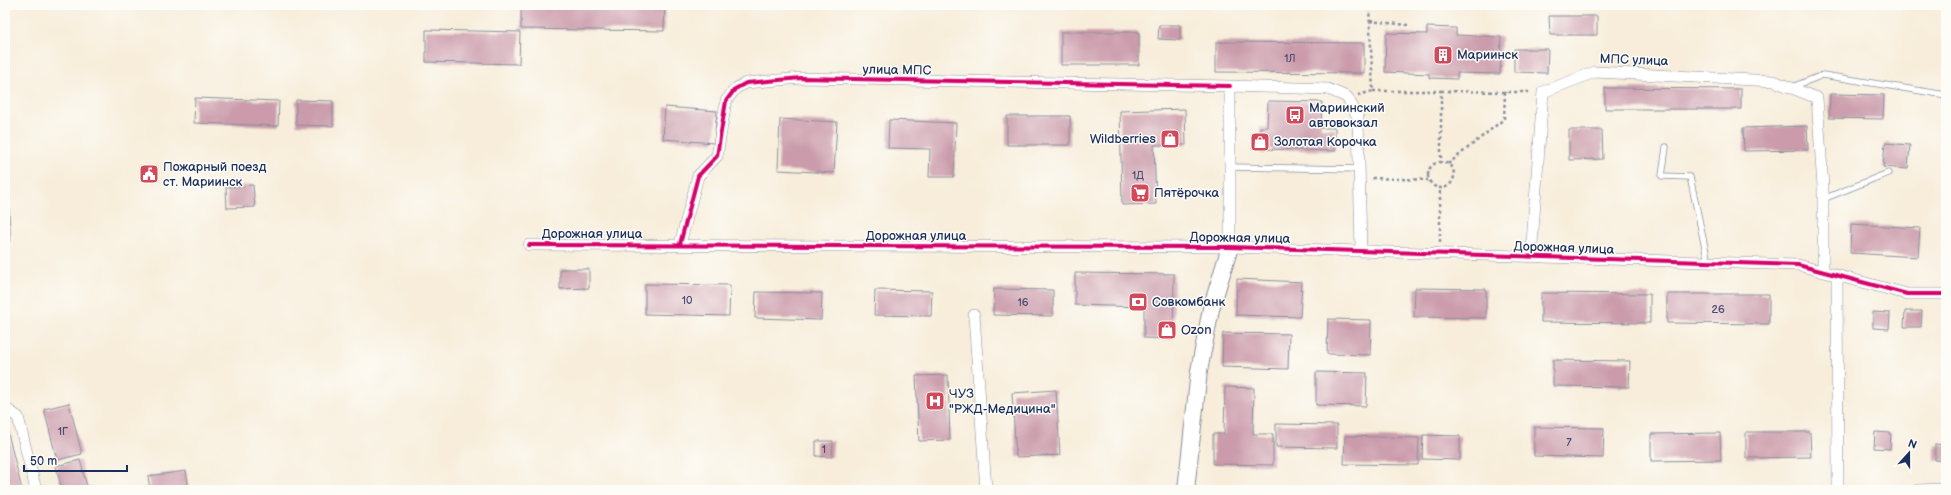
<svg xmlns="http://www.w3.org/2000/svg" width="1951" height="495" font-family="'Balsamiq Sans',sans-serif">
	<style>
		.building { fill: #cb9bab }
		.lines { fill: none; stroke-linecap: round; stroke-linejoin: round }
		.service-casing { stroke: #898e9c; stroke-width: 7 }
		.minor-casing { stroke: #898e9c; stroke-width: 12 }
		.secondary-casing { stroke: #898e9c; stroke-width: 18 }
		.path { stroke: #898e9c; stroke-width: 2.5; stroke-dasharray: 3 3; stroke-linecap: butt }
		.service { stroke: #fff; stroke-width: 5.5 }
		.minor { stroke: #fff; stroke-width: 11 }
		.secondary { stroke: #fff; stroke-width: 16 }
		.cycleway-casing { stroke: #fdfcf7; stroke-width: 6 }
		.cycleway { stroke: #d6006c; stroke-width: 4 }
		.labels { text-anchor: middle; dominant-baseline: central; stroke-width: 3; stroke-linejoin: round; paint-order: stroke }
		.number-label { font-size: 11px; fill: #474a71 }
		.poi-label { font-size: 13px; fill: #1b2f5e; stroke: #fdfcf7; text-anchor: start }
		.street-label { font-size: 13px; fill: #1b2f5e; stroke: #fdfcf7 }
	</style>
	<rect width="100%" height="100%" fill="#fdfcf7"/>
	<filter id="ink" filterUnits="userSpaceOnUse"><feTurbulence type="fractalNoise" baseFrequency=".025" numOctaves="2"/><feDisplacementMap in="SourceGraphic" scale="8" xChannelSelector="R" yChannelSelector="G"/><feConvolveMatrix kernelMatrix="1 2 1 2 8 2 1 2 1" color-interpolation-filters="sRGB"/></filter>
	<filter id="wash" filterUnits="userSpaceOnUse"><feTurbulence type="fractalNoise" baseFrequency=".012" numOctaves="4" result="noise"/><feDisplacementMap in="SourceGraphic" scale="16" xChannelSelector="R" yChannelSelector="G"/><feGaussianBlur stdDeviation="0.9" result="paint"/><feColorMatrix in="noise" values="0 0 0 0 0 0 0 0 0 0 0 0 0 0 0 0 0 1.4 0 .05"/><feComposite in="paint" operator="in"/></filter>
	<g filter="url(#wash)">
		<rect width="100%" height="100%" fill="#f7edda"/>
		<g id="blocks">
			<path class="building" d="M521 5H665L664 31 521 29Z
				M1549 16H1597V35H1550Z
				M1159 25H1180V40L1158 39Z
				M1427 27 1456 28V35L1501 37 1500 74 1457 73V79L1429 78V74L1385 72 1386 33 1427 34Z
				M426 30 520 32 519 64 426 62Z
				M1061 32H1139V65H1061Z
				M1216 42 1364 43V73L1216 72Z
				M1514 49H1548L1547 73 1514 72Z
				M1605 88 1741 89V109H1605Z
				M1830 94 1884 95 1883 119 1829 118Z
				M195 98 279 101 278 126 194 123Z
				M296 100 333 101V126L296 125Z
				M1268 101 1322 102 1321 128H1335V151L1260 149V127H1267Z
				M665 107 717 111 714 143 663 139Z
				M1185 109 1186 145H1154L1156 204 1122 205 1120 111Z
				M1007 116H1070V145H1007Z
				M780 119 837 122 834 173 778 170Z
				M889 120 956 123 954 177H929L930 149 888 148Z
				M1807 126 1808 150 1744 151 1743 128Z
				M1569 130H1602L1603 159 1569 160Z
				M1885 143 1910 145 1908 169 1883 167Z
				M5 185H8L10 241 5 242Z
				M253 185 255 207 227 208 226 187Z
				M1851 224 1920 228 1918 257 1850 253Z
				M560 269H589V288L560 289Z
				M1075 273 1174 274 1173 339 1144 338V307L1075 305Z
				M1237 279 1302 282 1300 317 1236 315Z
				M645 284 730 285 729 316 645 314Z
				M1415 288 1486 289V318L1414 317Z
				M994 289 1053 290V316L993 315Z
				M875 290 932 291 931 316 874 315Z
				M756 292 822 293 821 320 755 318Z
				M1541 293 1650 294V323L1541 322Z
				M1667 294H1769V324L1667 323Z
				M1905 311H1922L1921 327H1904Z
				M1873 312 1890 313 1889 329 1873 328Z
				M1328 319 1371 320 1370 355 1327 354Z
				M1223 333 1289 334 1288 369 1222 367Z
				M1553 360 1630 361 1629 387 1553 386Z
				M1316 372 1367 373 1366 406 1316 405Z
				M948 375 950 440 919 441 916 376Z
				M1225 387 1254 388 1253 434H1273V465L1213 464V434H1224Z
				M1056 390 1060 455 1016 457 1012 393Z
				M69 403 82 454 57 460 44 409Z
				M1276 424 1337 425V448L1276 447Z
				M5 425H6L22 490H5Z
				M1534 427 1604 428 1603 458 1534 456Z
				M1746 432H1810L1811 457 1746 458Z
				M1875 432 1891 433 1890 449 1874 448Z
				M1720 433 1721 460 1651 461V434Z
				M1423 435 1460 436V460L1422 459Z
				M1345 436 1419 438 1418 465 1344 464Z
				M816 441H833L832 457 816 456Z
				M1935 444 1946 445V461L1935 460Z
				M80 460 88 490H62L56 466Z
				M186 471 189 490H150L148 476Z"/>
		</g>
	</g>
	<g filter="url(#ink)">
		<use href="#blocks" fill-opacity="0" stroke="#898e9c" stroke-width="1"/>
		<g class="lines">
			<defs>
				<path id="service" d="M1792 87 1823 75 1946 95
					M1666 147 1662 176 1690 177 1708 262
					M1230 167 1359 169
					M1823 199 1888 173"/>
				<path id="minor" d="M680 244 698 176 717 156 726 101 735 89 746 83 801 78 1230 86
					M529 245 1230 247 1798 265 1907 294H1946
					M1230 247V86L1328 89 1347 97 1358 117 1361 251
					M1531 257 1543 92 1595 72 1774 81 1817 98 1823 187V272
					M1837 276 1838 490
					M974 315 986 490
					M5 408 18 417 36 490
					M1918 490 1946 489"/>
				<path id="secondary" d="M1186 490 1199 371 1211 309 1230 247"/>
			</defs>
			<use href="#service" class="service-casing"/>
			<use href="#minor" class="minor-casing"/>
			<use href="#secondary" class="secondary-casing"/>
			<path class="path" d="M1370 21 1408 25
				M1373 91H1441V162
				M1441 91 1505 92
				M1358 95 1373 91 1369 5
				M1428 175a13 13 0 1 1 26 0a13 13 0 1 1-26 0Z
				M1448 164 1504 119 1505 92H1531
				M1372 178 1428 180
				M1440 242V189"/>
			<use href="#service" class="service"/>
			<use href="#minor" class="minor"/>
			<use href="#secondary" class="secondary"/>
			<defs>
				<path id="cycleway" d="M680 244 698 176 717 156 726 101 735 89 746 83 801 78 1230 86
					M529 245 1230 247 1798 265 1907 294H1946"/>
			</defs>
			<use href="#cycleway" class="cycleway-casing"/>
			<use href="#cycleway" class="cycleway"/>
		</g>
	</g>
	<defs>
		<symbol id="building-square" viewBox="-11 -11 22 22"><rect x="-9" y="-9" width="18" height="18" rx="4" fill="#d1495b" stroke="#fdfcf7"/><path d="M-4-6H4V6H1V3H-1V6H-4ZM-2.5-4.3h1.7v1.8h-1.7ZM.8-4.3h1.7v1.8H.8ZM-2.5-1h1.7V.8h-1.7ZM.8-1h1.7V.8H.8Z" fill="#fff"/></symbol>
		<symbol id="bus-square" viewBox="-11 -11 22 22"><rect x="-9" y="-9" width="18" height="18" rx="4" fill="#d1495b" stroke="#fdfcf7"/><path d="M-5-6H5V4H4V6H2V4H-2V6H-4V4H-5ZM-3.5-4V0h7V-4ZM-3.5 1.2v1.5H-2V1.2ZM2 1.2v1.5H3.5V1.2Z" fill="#fff"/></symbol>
		<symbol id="shop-square" viewBox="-11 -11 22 22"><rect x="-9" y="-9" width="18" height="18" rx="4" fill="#d1495b" stroke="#fdfcf7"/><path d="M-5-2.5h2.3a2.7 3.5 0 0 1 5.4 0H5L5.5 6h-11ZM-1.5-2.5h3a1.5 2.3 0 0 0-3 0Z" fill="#fff"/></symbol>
		<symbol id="civic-square" viewBox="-11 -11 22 22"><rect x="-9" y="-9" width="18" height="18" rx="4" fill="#d1495b" stroke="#fdfcf7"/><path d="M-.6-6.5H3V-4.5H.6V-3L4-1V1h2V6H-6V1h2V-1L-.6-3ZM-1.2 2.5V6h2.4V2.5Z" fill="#fff"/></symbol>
		<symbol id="supermarket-square" viewBox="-11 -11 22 22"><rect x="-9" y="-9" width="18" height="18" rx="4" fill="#d1495b" stroke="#fdfcf7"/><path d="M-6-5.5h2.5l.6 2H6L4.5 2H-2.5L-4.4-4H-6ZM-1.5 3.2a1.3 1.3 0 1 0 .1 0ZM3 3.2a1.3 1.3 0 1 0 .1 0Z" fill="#fff"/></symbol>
		<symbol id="bank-square" viewBox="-11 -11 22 22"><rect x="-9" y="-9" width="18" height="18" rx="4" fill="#d1495b" stroke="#fdfcf7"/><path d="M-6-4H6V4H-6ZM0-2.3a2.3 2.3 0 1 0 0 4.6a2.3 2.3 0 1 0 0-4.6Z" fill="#fff"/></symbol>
		<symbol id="hospital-square" viewBox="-11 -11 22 22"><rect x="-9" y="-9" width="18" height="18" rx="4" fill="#d1495b" stroke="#fdfcf7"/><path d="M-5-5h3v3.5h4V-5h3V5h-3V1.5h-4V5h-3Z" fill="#fff"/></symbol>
	</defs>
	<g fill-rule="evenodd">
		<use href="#building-square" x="1432" y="44" width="22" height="22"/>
		<use href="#bus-square" x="1284" y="104" width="22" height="22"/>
		<use href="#shop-square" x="1159" y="128" width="22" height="22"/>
		<use href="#shop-square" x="1249" y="131" width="22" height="22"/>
		<use href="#civic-square" x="138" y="163" width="22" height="22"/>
		<use href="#supermarket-square" x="1129" y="182" width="22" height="22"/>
		<use href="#bank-square" x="1127" y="291" width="22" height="22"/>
		<use href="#shop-square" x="1156" y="319" width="22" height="22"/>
		<use href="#hospital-square" x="924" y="390" width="22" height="22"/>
	</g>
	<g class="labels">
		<g class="number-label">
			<text x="1290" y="58">1Л</text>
			<text x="1138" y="175">1Д</text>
			<text x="687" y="300">10</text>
			<text x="1023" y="302">16</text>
			<text x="1718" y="309">26</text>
			<text x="63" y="431">1Г</text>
			<text x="1569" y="442">7</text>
			<text x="824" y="449">1</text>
		</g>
		<g class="poi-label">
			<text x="1457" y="55">Мариинск</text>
			<text x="1309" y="108">Мариинский<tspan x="1309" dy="15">автовокзал</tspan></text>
			<text x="1156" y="139" text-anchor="end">Wildberries</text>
			<text x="1274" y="142">Золотая Корочка</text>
			<text x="163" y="167">Пожарный поезд<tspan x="163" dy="15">ст. Мариинск</tspan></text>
			<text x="1154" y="193">Пятёрочка</text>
			<text x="1152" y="302">Совкомбанк</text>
			<text x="1181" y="330">Ozon</text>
			<text x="949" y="394">ЧУЗ<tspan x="949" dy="15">"РЖД-Медицина"</tspan></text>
		</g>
		<g class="street-label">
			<text transform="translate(1634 60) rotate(2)">МПС улица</text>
			<text transform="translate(897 70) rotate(1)">улица МПС</text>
			<text x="592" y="234">Дорожная улица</text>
			<text x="916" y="236">Дорожная улица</text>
			<text transform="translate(1240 238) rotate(1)">Дорожная улица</text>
			<text transform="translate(1564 248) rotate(2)">Дорожная улица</text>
		</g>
	</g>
	<rect width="1951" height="495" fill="none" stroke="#fdfcf7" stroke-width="20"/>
	<g transform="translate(1909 453) rotate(21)" stroke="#fdfcf7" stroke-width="3" paint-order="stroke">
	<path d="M0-3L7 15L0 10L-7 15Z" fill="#1b2f5e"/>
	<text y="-6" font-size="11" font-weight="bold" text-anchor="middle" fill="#1b2f5e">N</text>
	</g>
	<path d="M24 465v6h103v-6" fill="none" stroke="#1b2f5e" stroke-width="2"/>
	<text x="30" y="465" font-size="12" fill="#1b2f5e" stroke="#fdfcf7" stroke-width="3" paint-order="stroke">50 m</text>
</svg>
